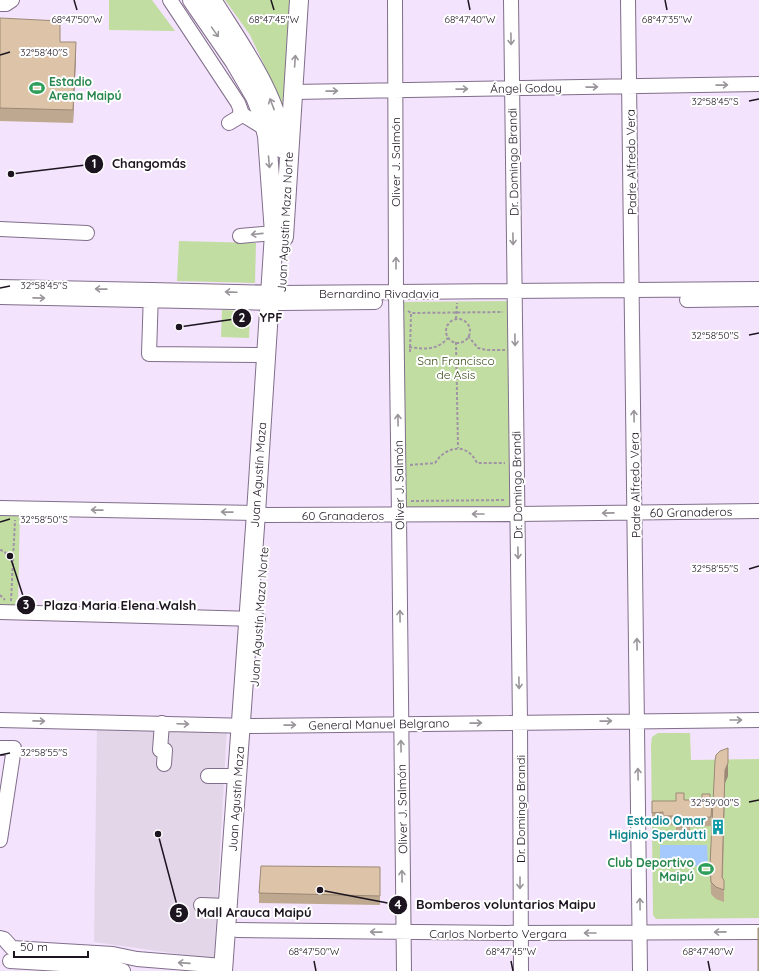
<svg xmlns="http://www.w3.org/2000/svg" width="759" height="971" font-family="Quicksand,sans-serif">
	<style>
		.commercial { fill: #e4d6e9 }
		.green { fill: #c2dda2 }
		.water { fill: #a5c9fc }
		.lines { fill: none; stroke-linecap: round; stroke-linejoin: round }
		.minor-casing { stroke: #816e8a; stroke-width: 16 }
		.major-casing { stroke: #816e8a; stroke-width: 20 }
		.path { stroke: #a093a6; stroke-width: 2; stroke-dasharray: 3 2; stroke-linecap: butt }
		.minor { stroke: #fff; stroke-width: 14 }
		.major { stroke: #fff; stroke-width: 18 }
		.wall { fill: #bea990 }
		.shaded-wall { fill: #9b8976 }
		.building { fill: #ddc4a8; stroke: #9b8976 }
		.oneway { stroke: #99959a }
		.ticks { fill: none; stroke: #1c141f; stroke-width: 1.5 }
		.labels { text-anchor: middle; dominant-baseline: central; stroke-width: 4; stroke-linejoin: round; paint-order: stroke }
		.leisure-label { font-size: 12px; font-weight: bold; fill: #27864d; stroke: #fff; text-anchor: start }
		.street-label { font-size: 12px; fill: #1c141f; stroke: #fff }
		.park-label { font-size: 12px; fill: #364916; stroke: #fff }
		.culture-label { font-size: 12px; font-weight: bold; fill: #0d838f; stroke: #fff; text-anchor: end }
		.ticks-label { font-size: 10px; text-anchor: middle; fill: #1c141f; stroke: #fff; stroke-width: 4; stroke-linejoin: round; paint-order: stroke }
		.leader { fill: none; stroke: #1c141f; stroke-width: 1.5 }
		.callout-dot { fill: #1c141f; stroke: #fff; stroke-width: 1.5 }
		.mark-label { font-size: 12px; text-anchor: middle; font-weight: bold; fill: #fff }
		.callout-label { font-size: 13px; text-anchor: middle; font-weight: bold; fill: #1c141f; stroke: #fff; stroke-width: 4; stroke-linejoin: round; paint-order: stroke }
	</style>
	<rect width="100%" height="100%" fill="#f4e3fc"/>
	<path class="commercial" d="M97 724 227 727 214 959 94 942Z"/>
	<path class="green" d="M109 0H152L175 31 109 30Z
		M225 0H290L283 105 250 35Z
		M179 241 256 243 255 283 177 281Z
		M514 301 517 514 399 515 396 302Z
		M222 310 250 311 249 338 221 337Z
		M0 508H20L18 605H0Z
		M658 733H690L691 760 759 759V918L656 919 653 915 651 744 652 737Z"/>
	<path class="water" d="M660 845H707L708 866 660 867Z"/>
	<g class="lines">
		<defs>
			<path id="minor" d="M170 0 238 103 241 111 239 117 229 123
				M395 0 396 292 399 515 404 971
				M511 0 520 722 521 971
				M628 0 640 971
				M0 4H6L12 0
				M293 92 759 84
				M240 113 266 129
				M0 229 87 233
				M240 236 274 233
				M0 287 151 290 281 293 759 289
				M151 292 149 354 266 355
				M0 297 281 303 375 302
				M687 300 759 299
				M0 508 256 513 266 515 517 514 759 511
				M0 612 258 619
				M0 720 251 726 759 720
				M0 748H14L0 840
				M160 750 162 723
				M164 764 165 750
				M208 776H238
				M201 905 227 906
				M237 930 521 933 759 932
				M0 938 4 939 12 948 113 954 137 959 223 966
				M10 961 111 967 123 971"/>
			<path id="major" d="M192 0 234 61 255 97 261 112 267 136 274 233 256 513 223 971
				M212 0C238 42 280 98 283 149
				M284 237 299 0"/>
		</defs>
		<use href="#minor" class="minor-casing"/>
		<use href="#major" class="major-casing"/>
		<path class="path" d="M408 311 411 313 503 312
			M456 319 457 303
			M446 331a12 12 0 1 1 24 0a12 12 0 1 1-24 0Z
			M468 336 478 348 486 350H505
			M456 342 458 448
			M409 347C425 349 436 351 448 338
			M410 352 411 313
			M410 465 435 463C446 446 467 442 477 463H505
			M411 501 506 500
			M0 550 4 551 13 563
			M0 595 5 600
			M11 601 15 520"/>
		<use href="#minor" class="minor"/>
		<use href="#major" class="major"/>
	</g>
	<path class="wall" d="M0 18 60 42 76 55 73 123 0 121Z
		M715 761 728 776 725 783 723 878 724 893V902L716 899 711 894 710 865Z
		M676 793 684 800 694 803 702 802V794L710 802 712 812 711 826 690 827V835L676 836V825L663 826V822H652V801H676Z
		M380 867V905L259 903V893Z"/>
	<path class="shaded-wall" d="M76 42V55L73 123V110Z
		M728 763V776L725 783 722 889 725 770Z"/>
	<path class="building" d="M0 18 60 21V42H76L73 110 0 108Z
		M728 748V763L725 770 722 877 723 879 724 880V890L716 887 711 882 710 865 715 761 716 755 720 751Z
		M676 793H684V800H694V803L702 802V794H710V802H712L711 817 689 818 690 825 676 826V816H663V812L652 813V801H676Z
		M261 866 380 867V896L259 893Z
		M758 928H759V971H758Z"/>
	<defs><path id="oneway-shaft" d="M-6 0H5M1.5-3L5.5 0L1.5 3" fill="none" stroke-width="1.6" stroke-linecap="round" stroke-linejoin="round"/></defs>
	<g class="oneway">
		<use href="#oneway-shaft" transform="translate(215 32) rotate(55)"/>
		<use href="#oneway-shaft" transform="translate(511 39) rotate(89)"/>
		<use href="#oneway-shaft" transform="translate(295 61) rotate(-86)"/>
		<use href="#oneway-shaft" transform="translate(722 85) rotate(-1)"/>
		<use href="#oneway-shaft" transform="translate(592 87) rotate(-1)"/>
		<use href="#oneway-shaft" transform="translate(462 89) rotate(-1)"/>
		<use href="#oneway-shaft" transform="translate(332 91) rotate(-1)"/>
		<use href="#oneway-shaft" transform="translate(272 104) rotate(-111)"/>
		<use href="#oneway-shaft" transform="translate(269 162) rotate(85)"/>
		<use href="#oneway-shaft" transform="translate(257 234) rotate(174)"/>
		<use href="#oneway-shaft" transform="translate(513 239) rotate(89)"/>
		<use href="#oneway-shaft" transform="translate(396 263) rotate(-90)"/>
		<use href="#oneway-shaft" transform="translate(101 289) rotate(-179)"/>
		<use href="#oneway-shaft" transform="translate(231 292) rotate(-178)"/>
		<use href="#oneway-shaft" transform="translate(39 298) rotate(1)"/>
		<use href="#oneway-shaft" transform="translate(515 340) rotate(89)"/>
		<use href="#oneway-shaft" transform="translate(634 416) rotate(-91)"/>
		<use href="#oneway-shaft" transform="translate(398 420) rotate(-91)"/>
		<use href="#oneway-shaft" transform="translate(97 510) rotate(-179)"/>
		<use href="#oneway-shaft" transform="translate(227 512) rotate(-179)"/>
		<use href="#oneway-shaft" transform="translate(608 513) rotate(179)"/>
		<use href="#oneway-shaft" transform="translate(478 514) rotate(180)"/>
		<use href="#oneway-shaft" transform="translate(518 553) rotate(89)"/>
		<use href="#oneway-shaft" transform="translate(400 616) rotate(-91)"/>
		<use href="#oneway-shaft" transform="translate(637 644) rotate(-91)"/>
		<use href="#oneway-shaft" transform="translate(519 683) rotate(89)"/>
		<use href="#oneway-shaft" transform="translate(736 720)"/>
		<use href="#oneway-shaft" transform="translate(39 721) rotate(1)"/>
		<use href="#oneway-shaft" transform="translate(606 721) rotate(-1)"/>
		<use href="#oneway-shaft" transform="translate(476 723) rotate(-1)"/>
		<use href="#oneway-shaft" transform="translate(183 724) rotate(2)"/>
		<use href="#oneway-shaft" transform="translate(290 725) rotate(-1)"/>
		<use href="#oneway-shaft" transform="translate(401 746) rotate(-91)"/>
		<use href="#oneway-shaft" transform="translate(638 774) rotate(-91)"/>
		<use href="#oneway-shaft" transform="translate(402 876) rotate(-91)"/>
		<use href="#oneway-shaft" transform="translate(520 883) rotate(90)"/>
		<use href="#oneway-shaft" transform="translate(640 904) rotate(-91)"/>
		<use href="#oneway-shaft" transform="translate(376 932) rotate(-179)"/>
		<use href="#oneway-shaft" transform="translate(720 932) rotate(179)"/>
		<use href="#oneway-shaft" transform="translate(590 933) rotate(180)"/>
		<use href="#oneway-shaft" transform="translate(184 963) rotate(-176)"/>
	</g>
	<path class="ticks" d="M74 0 77 10M271 0 274 10M468 0 470 10M665 0 667 10M0 55 10 52M749 101 759 99M0 288 10 286M749 335 759 333M0 522 10 519M749 569 759 566M0 755 10 753M749 802 759 800M314 961 316 971M511 961 513 971M708 961 710 971"/>
	<defs>
		<symbol id="stadium-bare" viewBox="-9 -9 18 18"><path d="M0-5a6.5 5 0 1 0 0 10a6.5 5 0 1 0 0-10ZM-3.5-1.8h7v3.6h-7Z" fill="#2e9e5b" stroke="#fff" stroke-width="2.5" paint-order="stroke"/></symbol>
		<symbol id="building-bare" viewBox="-9 -9 18 18"><path d="M-4-6H4V6H1V3H-1V6H-4ZM-2.5-4.3h1.7v1.8h-1.7ZM.8-4.3h1.7v1.8H.8ZM-2.5-1h1.7V.8h-1.7ZM.8-1h1.7V.8H.8Z" fill="#0f9aa8" stroke="#fff" stroke-width="2.5" paint-order="stroke"/></symbol>
	</defs>
	<g fill-rule="evenodd">
		<use href="#stadium-bare" x="26" y="77" width="22" height="22"/>
		<use href="#building-bare" x="707" y="816" width="22" height="22"/>
		<use href="#stadium-bare" x="695" y="858" width="22" height="22"/>
	</g>
	<g class="labels">
		<g class="leisure-label">
			<text x="49" y="81">Estadio<tspan x="49" dy="14">Arena Maipú</tspan></text>
			<text x="694" y="862" text-anchor="end">Club Deportivo<tspan x="694" dy="14">Maipú</tspan></text>
		</g>
		<g class="street-label">
			<text transform="translate(526 88) rotate(-1)">Ángel Godoy</text>
			<text transform="translate(395 162) rotate(-90)">Oliver J. Salmón</text>
			<text transform="translate(513 162) rotate(-91)">Dr. Domingo Brandi</text>
			<text transform="translate(631 162) rotate(-91)">Padre Alfredo Vera</text>
			<text transform="translate(285 222) rotate(-87)">Juan Agustín Maza Norte</text>
			<text x="379" y="293">Bernardino Rivadavia</text>
			<text transform="translate(258 475) rotate(-86)">Juan Agustín Maza</text>
			<text transform="translate(399 485) rotate(-91)">Oliver J. Salmón</text>
			<text transform="translate(517 485) rotate(-91)">Dr. Domingo Brandi</text>
			<text transform="translate(635 485) rotate(-91)">Padre Alfredo Vera</text>
			<text transform="translate(691 512) rotate(-1)">60 Granaderos</text>
			<text x="343" y="515">60 Granaderos</text>
			<text transform="translate(259 617) rotate(-86)">Juan Agustín Maza Norte</text>
			<text transform="translate(379 724) rotate(-1)">General Manuel Belgrano</text>
			<text transform="translate(236 799) rotate(-86)">Juan Agustín Maza</text>
			<text transform="translate(402 809) rotate(-91)">Oliver J. Salmón</text>
			<text transform="translate(520 809) rotate(-90)">Dr. Domingo Brandi</text>
			<text x="498" y="933">Carlos Norberto Vergara</text>
		</g>
		<g class="park-label">
			<text x="456" y="360">San Francisco<tspan x="456" dy="14">de Asis</tspan></text>
		</g>
		<g class="culture-label">
			<text x="706" y="820">Estadio Omar<tspan x="706" dy="14">Higinio Sperdutti</tspan></text>
		</g>
	</g>
	<g class="ticks-label">
		<text x="77" y="23">68°47'50"W</text>
		<text x="274" y="23">68°47'45"W</text>
		<text x="470" y="23">68°47'40"W</text>
		<text x="667" y="23">68°47'35"W</text>
		<text x="44" y="56">32°58'40"S</text>
		<text x="715" y="105">32°58'45"S</text>
		<text x="44" y="289">32°58'45"S</text>
		<text x="715" y="339">32°58'50"S</text>
		<text x="44" y="523">32°58'50"S</text>
		<text x="715" y="572">32°58'55"S</text>
		<text x="44" y="756">32°58'55"S</text>
		<text x="715" y="806">32°59'00"S</text>
		<text x="314" y="955">68°47'50"W</text>
		<text x="511" y="955">68°47'45"W</text>
		<text x="708" y="955">68°47'40"W</text>
	</g>
	<path class="leader" d="M11 174L94 164M179 327L242 318M10 556L26 605M320 890L398 905M158 834L179 913"/>
	<g class="callout-dot">
		<circle cx="11" cy="174" r="4"/>
		<circle cx="179" cy="327" r="4"/>
		<circle cx="10" cy="556" r="4"/>
		<circle cx="320" cy="890" r="4"/>
		<circle cx="158" cy="834" r="4"/>
		<circle cx="94" cy="164" r="10"/>
		<circle cx="242" cy="318" r="10"/>
		<circle cx="26" cy="605" r="10"/>
		<circle cx="398" cy="905" r="10"/>
		<circle cx="179" cy="913" r="10"/>
	</g>
	<g class="mark-label">
		<text x="94" y="168">1</text>
		<text x="242" y="322">2</text>
		<text x="26" y="609">3</text>
		<text x="398" y="909">4</text>
		<text x="179" y="917">5</text>
	</g>
	<g class="callout-label">
		<text x="149" y="168">Changomás</text>
		<text x="271" y="322">YPF</text>
		<text x="120" y="610">Plaza Maria Elena Walsh</text>
		<text x="506" y="909">Bomberos voluntarios Maipu</text>
		<text x="254" y="917">Mall Arauca Maipú</text>
	</g>
	<path d="M14 951v6h74v-6" fill="none" stroke="#1c141f" stroke-width="2"/>
	<text x="20" y="951" font-size="12" fill="#1c141f" stroke="#ffffff" stroke-width="3" paint-order="stroke">50 m</text>
</svg>
